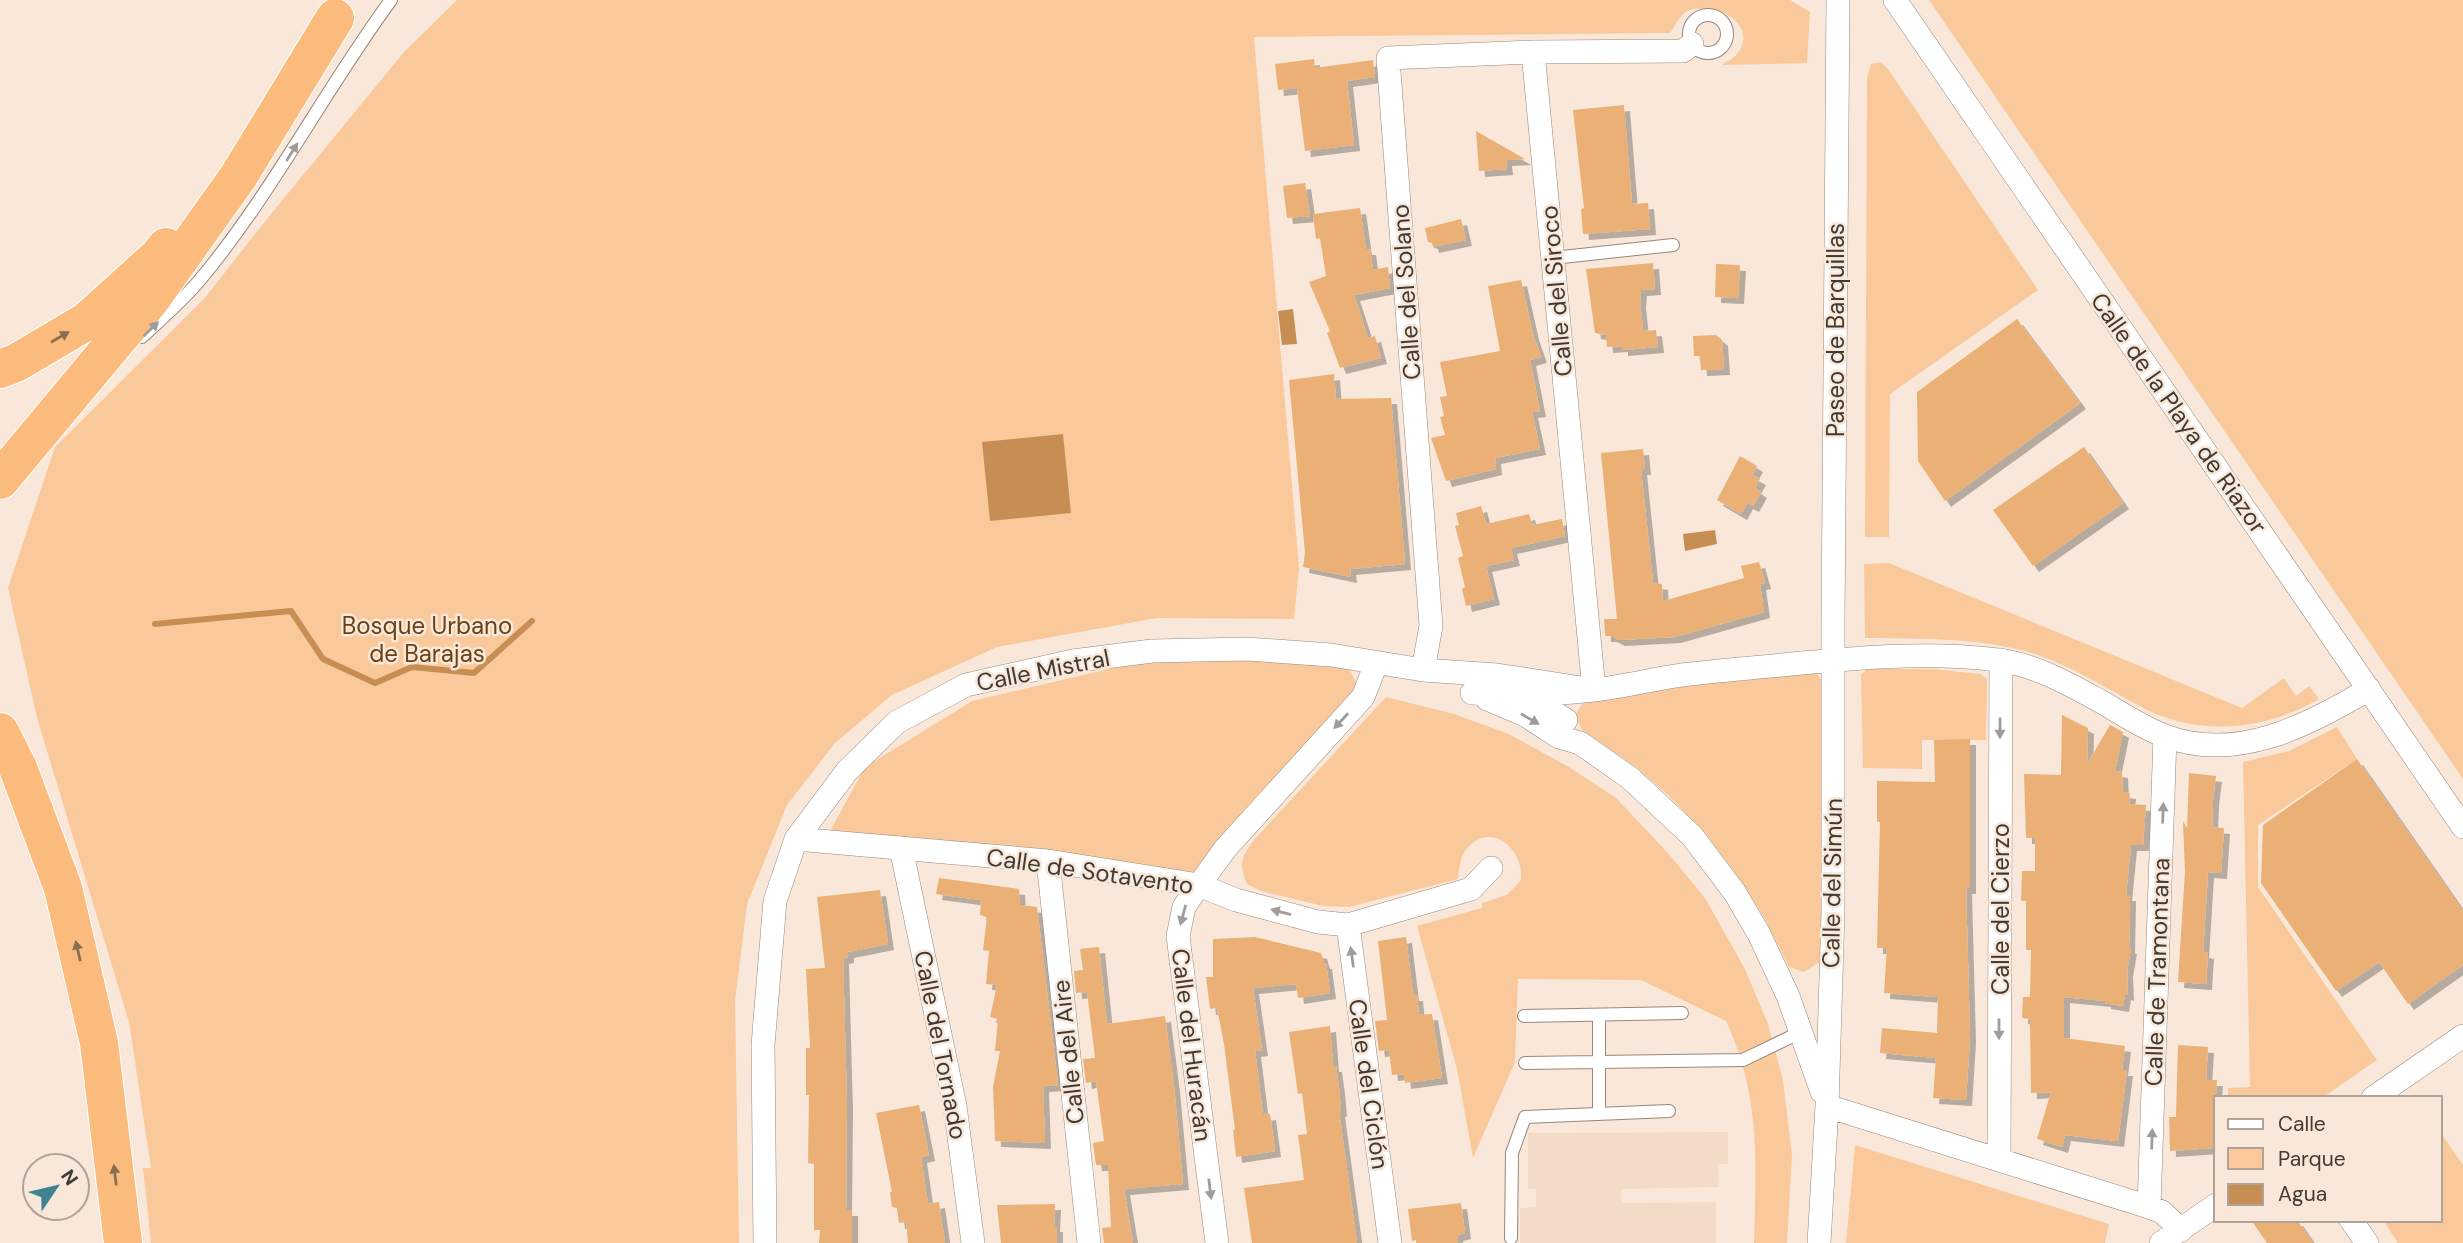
<svg xmlns="http://www.w3.org/2000/svg" width="2463" height="1243" font-family="'DM Sans',sans-serif">
	<style>
		.built { fill: #f2dcc7 }
		.green { fill: #fac99b }
		.water { fill: #c78e54 }
		.lines { fill: none; stroke-linecap: round; stroke-linejoin: round }
		.stream { stroke: #c78e54; stroke-width: 6 }
		.building { fill: #ebb075; filter: url(#shadow) }
		.service-casing { stroke: #97887a; stroke-width: 14 }
		.minor-casing { stroke: #97887a; stroke-width: 24 }
		.motorway-casing { stroke: #fff; stroke-width: 40 }
		.service { stroke: #fff; stroke-width: 12 }
		.minor { stroke: #fff; stroke-width: 23 }
		.motorway { stroke: #fabb7d; stroke-width: 38 }
		.oneway { fill: #a09c9a }
		.oneway2 { fill: #8a6e51 }
		.labels { text-anchor: middle; dominant-baseline: central; stroke-width: 5; stroke-linejoin: round; paint-order: stroke }
		.street-label { font-size: 24px; fill: #403a34; stroke: #f9e8d9 }
		.park-label { font-size: 24px; fill: #694115; stroke: #f9e8d9 }
	</style>
	<defs>
		<filter id="shadow"><feDropShadow dx="6" dy="6" stdDeviation="0" flood-color="#0004"/></filter>
	</defs>
	<rect width="100%" height="100%" fill="#f9e8d9"/>
	<path class="built" d="M1728 1132V1164H1718L1719 1187 1621 1189 1622 1203 1716 1202V1243H1520V1208L1536 1207V1189H1528V1133Z"/>
	<path class="green" d="M457 0H1790L1810 12 1807 63 1722 65C1726 62 1733 59 1736 55 1760 28 1721 0 1687 11 1680 15 1675 26 1670 33L1254 37 1299 568 1294 619 1157 618 997 647 892 695 835 743 787 805 747 904 735 1001 739 1243H151L143 1168H151L129 1022 37 718 8 588 55 447 204 299 262 225 404 52Z
		M1929 0H2463V779Z
		M1881 62 1888 69 2038 290 1890 394 1889 537H1865L1867 77 1871 64Z
		M1889 563 2242 708 2284 678 2296 696 2309 686 2319 699C2265 730 2202 737 2145 709 2109 690 2074 667 2035 654 1981 637 1921 639 1865 638L1864 564Z
		M1156 658 1289 659 1349 668 1358 687 1199 885 824 842 865 767 972 701Z
		M1867 669H1933L1981 674 1987 679 1986 740H1922V769L1863 768 1861 675Z
		M1812 670 1819 676 1823 684 1821 961 1804 972 1789 967 1765 919 1741 881 1706 834 1669 796 1636 767 1582 730 1575 715 1584 701 1718 680Z
		M1386 697 1454 714 1509 734 1569 767 1616 798 1668 853 1705 898 1745 969 1768 1024 1783 1080 1792 1155 1787 1243H1754C1756 1162 1761 1097 1726 1021L1641 980 1518 979 1515 1062 1473 1158 1457 1069 1417 926 1482 908V903L1507 895 1521 880C1524 850 1493 821 1468 847 1460 855 1459 869 1458 879L1349 907 1323 906 1261 891 1247 884C1239 864 1240 859 1253 841Z
		M2337 727 2357 759 2258 825V887L2377 1060 2322 1098H2228V1088L2250 1087 2243 762 2289 751Z
		M2440 1132 2463 1165V1243H2398L2383 1220H2440Z
		M1855 1145 2109 1224 2105 1243H1846Z"/>
	<path class="water" d="M1293 309 1297 344 1282 345 1278 311Z
		M1063 434 1071 513 990 521 982 442Z
		M1715 530 1717 544 1685 551 1683 534Z"/>
	<g class="lines">
		<path class="stream" d="M155 624 291 611 323 659 375 683 412 667 474 673 532 621"/>
	</g>
	<path class="building" d="M1314 59 1315 68 1373 60 1375 77 1347 81 1354 145 1305 151 1297 88 1278 90 1275 64Z
		M1624 105 1632 204 1648 203 1650 229 1583 234 1581 209 1584 208 1573 110Z
		M1476 131 1525 159 1506 160 1507 169 1479 171Z
		M1305 183 1310 216 1287 218 1283 186Z
		M1360 208 1366 249H1370L1373 270 1388 267 1390 288 1354 295 1368 338 1375 336 1381 358 1340 368 1327 333 1330 331 1309 282 1326 276 1320 238 1316 239 1313 214Z
		M1461 219 1466 240 1433 247 1432 243 1428 242 1425 228Z
		M1653 263 1655 289 1641 290 1640 302 1643 331 1656 330 1658 347 1622 350V346L1607 347 1606 335 1595 333 1586 269Z
		M1716 264 1740 265 1738 298 1715 297Z
		M1521 280 1533 334 1541 357 1530 360 1540 411 1532 412 1540 449 1495 458 1496 469 1446 481 1431 438 1445 435 1440 417 1444 416 1440 397 1447 396 1440 362 1500 351 1488 286Z
		M2017 319 2080 403 1945 501 1918 461 1917 392Z
		M1716 335 1722 340 1724 369 1701 370 1700 356H1694L1693 336Z
		M1334 374 1336 399 1391 398 1405 564 1350 569 1351 577 1303 567 1305 553 1289 380Z
		M2084 447 2123 503 2033 566 1993 510Z
		M1643 449 1645 469H1641L1653 583 1662 584 1663 601 1744 578 1741 566 1759 562 1765 583 1760 584 1764 612 1675 637 1619 640 1611 636H1605L1604 619H1617L1601 453Z
		M1740 456 1757 466 1752 475 1760 479 1755 488 1761 492 1753 506 1747 503 1741 514 1717 500Z
		M1481 506 1486 524 1529 514 1532 525 1562 519 1565 536 1511 548 1514 560 1486 566 1494 599 1466 606 1462 589 1465 587 1458 558 1463 556 1455 526 1459 525 1456 513Z
		M2062 715 2088 728 2087 764 2110 725 2123 732 2115 771 2122 772 2123 792 2130 793 2129 804 2146 805 2143 845H2131L2126 895H2130L2129 948H2131L2127 971 2128 995 2125 994 2123 1006 2105 1003V1001L2064 997V1038L2125 1046 2122 1070H2127L2118 1141 2065 1135 2062 1147 2037 1139 2051 1092 2031 1093 2030 1019 2022 1018 2023 997H2030L2031 950H2026V901H2021L2022 871H2035V838H2026L2024 774 2061 775Z
		M1970 739V888H1966L1970 1037 1966 1100 1933 1098 1936 1058 1880 1053 1882 1028 1937 1033 1938 997 1884 993 1887 948H1877L1880 822H1877V781L1935 782 1934 740Z
		M2357 759 2463 911V965L2408 1004 2379 962 2336 991 2261 883 2263 825Z
		M2189 773 2216 776 2213 799 2212 827 2224 828 2221 873 2208 872 2203 952 2208 953 2206 984 2178 982 2185 871 2183 821 2187 828Z
		M939 878 1019 889 1020 905 1037 907 1058 1085 1043 1086 1045 1143 995 1141 993 1087 1000 1051H995L998 1019 990 1017 997 985 986 984 989 951 983 950 987 917 980 915 981 900 936 894Z
		M880 890 888 944 848 952V957L843 958 847 1105 846 1210H852V1243H819L820 1230H814V1164L808 1163 809 1095H806V1048H810L806 969 825 968 817 897Z
		M1255 937 1321 953 1324 963H1326L1330 993 1298 998 1296 984 1253 988 1262 1050 1255 1051 1263 1115 1270 1114 1275 1151 1236 1157 1233 1130H1235L1224 1044 1217 1008 1210 1009 1206 977H1213V939Z
		M1406 937 1413 995H1417L1419 1015 1432 1014 1442 1078 1405 1083 1404 1074 1392 1075 1389 1050 1379 1051 1375 1021 1387 1020 1378 941Z
		M1099 947 1107 1024 1165 1016 1174 1086 1183 1184 1124 1189 1133 1243H1104L1102 1228 1111 1227 1108 1165H1096L1093 1143 1104 1141 1096 1081 1086 1083 1083 1059 1095 1058 1087 992 1076 993 1074 971 1083 970 1080 949Z
		M1330 1026 1333 1066H1336L1339 1088 1341 1110 1339 1111 1357 1243H1252L1244 1188 1304 1180 1298 1135 1307 1134 1302 1093 1298 1094 1289 1032Z
		M2178 1045 2208 1047 2206 1080H2217L2213 1134 2214 1148 2170 1151 2169 1117H2176Z
		M919 1105 929 1155 921 1157 928 1204 939 1202 945 1243H908L906 1222 899 1223 897 1208 892 1207 890 1192H892L876 1113Z
		M1461 1203 1465 1233 1457 1235 1458 1243H1416V1240L1412 1241 1408 1209Z
		M1055 1204 1054 1226H1057V1243H1001L997 1205Z
		M2251 1220H2297L2313 1243H2267Z"/>
	<g class="lines">
		<defs>
			<path id="service" d="M1689 34a19 19 0 1 1 38 0a19 19 0 1 1-38 0Z
				M1553 258 1673 245
				M142 337C161 319 182 301 199 281 272 194 324 91 391 0
				M1599 1015V1114
				M1524 1016 1682 1013
				M1525 1063 1743 1060 1801 1032
				M1511 1238 1512 1153 1525 1117 1669 1111"/>
			<path id="minor" d="M1895 0 2463 827
				M1533 52 1594 690
				M1423 670 1431 626 1388 58 1533 52 1683 51 1692 44
				M1472 693C1512 695 1552 695 1593 690 1623 687 1652 679 1682 675 1715 671 1748 668 1782 665 1853 658 1926 651 1998 660 2033 664 2069 684 2100 701 2121 713 2143 728 2165 736 2237 763 2309 725 2369 689
				M1524 694 1566 720
				M1487 699 1525 715 1559 737 1580 743 1630 778 1692 836 1735 893 1759 934 1788 996 1822 1092
				M796 839 1048 861 1199 885 1236 900 1318 922 1348 925 1471 889 1491 868
				M901 848 955 1106 973 1243
				M1048 861 1089 1243
				M1348 925 1390 1243
				M2373 1098 2463 1036
				M1827 1106 2149 1207 2162 1212 2181 1230
				M1999 1158 2001 660
				M2149 1207 2165 736
				M2351 1220 2367 1243
				M765 1243 763 1045 775 901 796 839 847 771 897 722 966 685 1073 661 1152 651 1247 649 1331 655 1423 670 1497 675 1594 690
				M1217 1243 1178 936 1184 907 1199 885 1225 849 1363 697 1376 664
				M1819 1243 1827 1106 1833 912V621L1838 0
				M2161 1243 2216 1205"/>
			<path id="motorway" d="M0 369 16 363 87 321 159 256 166 247
				M0 480 151 299 238 177 335 18
				M0 732 18 768 63 888 99 1043 123 1243"/>
		</defs>
		<use href="#service" class="service-casing"/>
		<use href="#minor" class="minor-casing"/>
		<use href="#motorway" class="motorway-casing"/>
		<use href="#service" class="service"/>
		<use href="#minor" class="minor"/>
		<use href="#motorway" class="motorway"/>
	</g>
	<defs><path id="oneway-solid" d="M-6-.8H1V-3.2L6.5 0L1 3.2V.8H-6Z" transform="scale(1.75)"/></defs>
	<g class="oneway">
		<use href="#oneway-solid" transform="translate(292 152) rotate(-58)"/>
		<use href="#oneway-solid" transform="translate(151 329) rotate(-44)"/>
		<use href="#oneway-solid" transform="translate(1530 719) rotate(30)"/>
		<use href="#oneway-solid" transform="translate(1341 721) rotate(133)"/>
		<use href="#oneway-solid" transform="translate(2000 728) rotate(90)"/>
		<use href="#oneway-solid" transform="translate(2163 813) rotate(-88)"/>
		<use href="#oneway-solid" transform="translate(1281 912) rotate(-165)"/>
		<use href="#oneway-solid" transform="translate(1183 915) rotate(105)"/>
		<use href="#oneway-solid" transform="translate(1352 957) rotate(-98)"/>
		<use href="#oneway-solid" transform="translate(1999 1029) rotate(90)"/>
		<use href="#oneway-solid" transform="translate(2152 1139) rotate(-88)"/>
		<use href="#oneway-solid" transform="translate(1210 1189) rotate(83)"/>
	</g>
	<g class="oneway2">
		<use href="#oneway-solid" transform="translate(60 337) rotate(-30)"/>
		<use href="#oneway-solid" transform="translate(78 951) rotate(-103)"/>
		<use href="#oneway-solid" transform="translate(115 1175) rotate(-97)"/>
	</g>
	<g class="labels">
		<g class="street-label">
			<text transform="translate(1556 291) rotate(-95)">Calle del Siroco</text>
			<text transform="translate(1406 292) rotate(-94)">Calle del Solano</text>
			<text transform="translate(1835 330) rotate(-90)">Paseo de Barquillas</text>
			<text transform="translate(2179 413) rotate(55)">Calle de la Playa de Riazor</text>
			<text transform="translate(1043 670) rotate(-11)">Calle Mistral</text>
			<text transform="translate(1090 871) rotate(8)">Calle de Sotavento</text>
			<text transform="translate(1832 883) rotate(-89)">Calle del Simún</text>
			<text transform="translate(2000 909) rotate(-90)">Calle del Cierzo</text>
			<text transform="translate(2157 972) rotate(-88)">Calle de Tramontana</text>
			<text transform="translate(941 1045) rotate(79)">Calle del Tornado</text>
			<text transform="translate(1192 1045) rotate(83)">Calle del Huracán</text>
			<text transform="translate(1068 1052) rotate(-96)">Calle del Aire</text>
			<text transform="translate(1369 1084) rotate(82)">Calle del Ciclón</text>
		</g>
		<g class="park-label">
			<text x="427" y="625">Bosque Urbano<tspan x="427" dy="28">de Barajas</tspan></text>
		</g>
	</g>
	<rect x="2214" y="1096" width="228" height="126" fill="#f9e8d9" stroke="#afa297" stroke-width="2"/>
	<rect x="2228" y="1119" width="35" height="10" fill="#ffffff" stroke="#afa297" stroke-width="2"/>
	<text x="2278" y="1131" font-size="21" fill="#403a34">Calle</text>
	<rect x="2228" y="1148" width="35" height="21" fill="#fac99b" stroke="#afa297" stroke-width="2"/>
	<text x="2278" y="1166" font-size="21" fill="#403a34">Parque</text>
	<rect x="2228" y="1184" width="35" height="21" fill="#c78e54" stroke="#afa297" stroke-width="2"/>
	<text x="2278" y="1201" font-size="21" fill="#403a34">Agua</text>
	<g transform="translate(56 1187) rotate(55)"><circle r="33" fill="#f9e8d9" stroke="#afa297" stroke-width="2"/>
	<path d="M0-5L12 26L0 18L-12 26Z" fill="#3f8392"/>
	<text y="-10" font-size="19" font-weight="bold" text-anchor="middle" fill="#403a34">N</text>
	</g>
</svg>
